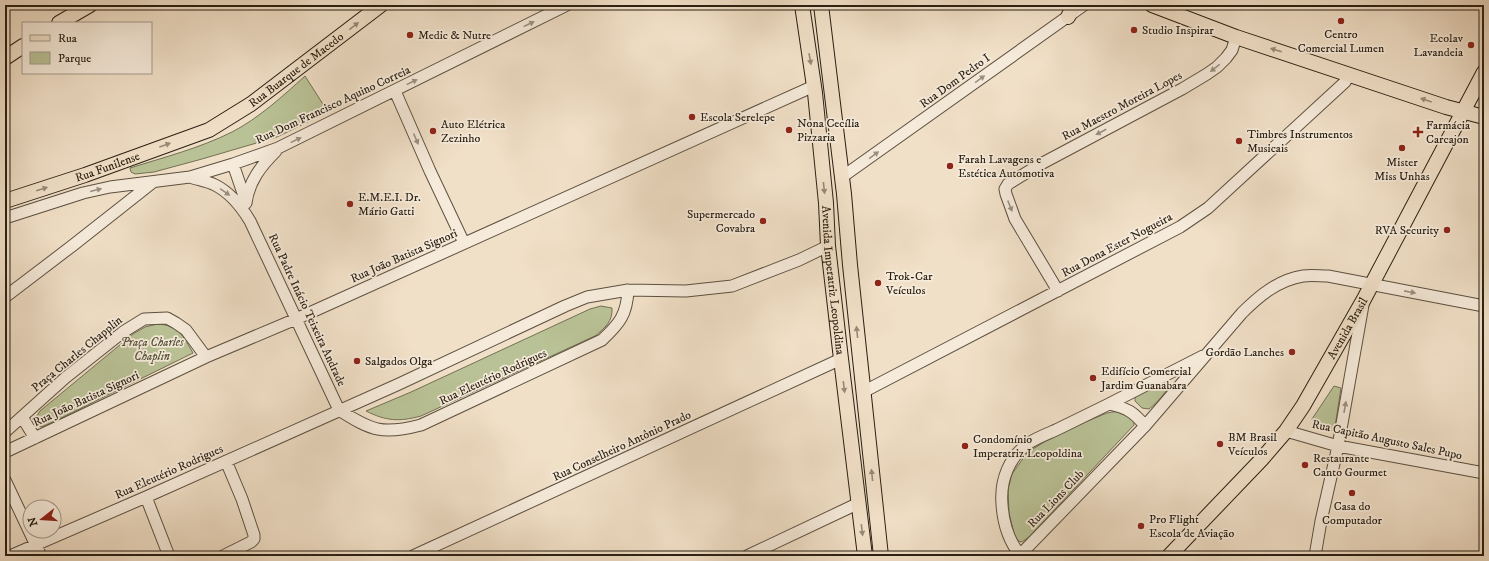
<svg xmlns="http://www.w3.org/2000/svg" width="1489" height="561" font-family="'IM FELL DW Pica',serif">
	<style>
		.green { fill: #b9c296; stroke: #727154 }
		.lines { fill: none; stroke-linecap: round; stroke-linejoin: round }
		.minor-casing { stroke: #5c5040; stroke-width: 13 }
		.major-casing { stroke: #2a2013; stroke-width: 16 }
		.minor { stroke: #f6ebdb; stroke-width: 11 }
		.major { stroke: #f1e0c8; stroke-width: 14 }
		.oneway { fill: #9a9081 }
		.oneway2 { fill: #978a77 }
		.poi-dot { fill: #8f2418; stroke: #f6ebdb; stroke-width: 1.5 }
		.labels { text-anchor: middle; dominant-baseline: central; stroke-width: 3.5; stroke-linejoin: round; paint-order: stroke }
		.poi-label { font-size: 12px; fill: #2a2013; stroke: #f6ebdb; text-anchor: start }
		.street-label { font-size: 12px; fill: #2a2013; stroke: #f6ebdb }
		.park-label { font-size: 12px; font-style: italic; fill: #55513a; stroke: #f6ebdb }
	</style>
	<rect width="100%" height="100%" fill="#f1e0c8"/>
	<filter id="stains"><feTurbulence type="fractalNoise" baseFrequency=".005" numOctaves="4"/><feColorMatrix values="0 0 0 0 .2 0 0 0 0 .09 0 0 0 0 .02 0 0 0 .5 -.17"/></filter>
	<radialGradient id="worn" r=".72"><stop offset=".6" stop-color="#630" stop-opacity="0"/><stop offset="1" stop-color="#630" stop-opacity=".3"/></radialGradient>
	<path class="green" d="M305 76 328 112 277 137 202 159 154 172 135 174 131 172 130 168C165 157 200 148 232 132 259 118 283 96 305 76Z
		M601 306 612 308C613 321 605 328 595 336L421 416C399 422 386 421 366 411L411 392 590 309Z
		M157 324C179 325 183 336 193 353L51 423 41 427 35 424V419L40 411 133 334 145 327Z
		M1167 380 1170 385C1164 394 1158 402 1149 409L1142 408 1135 401V395Z
		M1334 386 1341 388 1335 427 1331 431C1321 430 1316 429 1312 419Z
		M1119 411 1134 418V425L1029 537 1022 542 1018 541 1015 537 1009 513 1008 489 1012 474 1027 453 1050 438 1083 423 1107 413Z"/>
	<g class="lines">
		<defs>
			<path id="minor" d="M395 91 430 171 464 243
				M233 164 246 202
				M190 177C198 180 207 181 215 185 231 193 241 206 250 221L339 410C372 431 383 435 421 425L602 340C619 324 627 315 628 290
				M842 177 1084 5
				M246 203C249 181 261 166 276 151
				M5 218 83 193 110 187 190 177 233 164 278 148 567 5
				M1058 291 1015 219 1006 194 1005 189 1008 184 1039 165 1182 89 1207 74 1217 67 1226 58 1232 50 1236 37
				M5 297 72 246 152 183
				M863 392 1180 227 1208 208 1345 82 1349 74
				M1109 404 1203 356
				M22 417 35 438
				M1286 431 1338 446 1484 473
				M5 432 65 378 123 332 144 319 167 318 176 323 186 330 206 357
				M5 452 206 357 296 319 814 86
				M5 480 41 556
				M146 497 169 556
				M1020 555C1009 541 1003 522 1002 504 1000 480 1009 457 1029 443 1038 437 1050 433 1060 428 1076 420 1093 412 1109 404 1127 408 1134 412 1145 426
				M10 556 146 497 399 384 565 306 587 297 628 290 686 291 732 286 799 260 828 246
				M223 556 251 542 254 539V535L242 499 226 461
				M413 556 841 359
				M747 556 859 503
				M1019 556 1145 426 1242 313C1259 296 1278 280 1303 276 1311 275 1320 276 1328 276L1484 306
				M1315 556 1321 521 1338 446 1363 305"/>
			<g id="major">
				<path id="s1" d="M802 5 815 93 826 203 828 246 841 359 865 556"/>
				<path d="M821 5 844 194 850 265 881 556"/>
				<path d="M1152 5 1236 37 1446 107 1484 117"/>
				<path d="M1068 17 1074 5"/>
				<path d="M59 23 90 5"/>
				<path d="M5 58 23 46"/>
				<path id="s2" d="M5 201 85 175 209 130 251 104 381 5"/>
				<path id="s3" d="M1169 556 1261 460 1286 431 1303 406 1364 299 1484 72"/>
			</g>
		</defs>
		<use href="#minor" class="minor-casing"/>
		<use href="#major" class="major-casing"/>
		<use href="#minor" class="minor"/>
		<use href="#major" class="major"/>
	</g>
	<defs><path id="oneway-solid" d="M-6-.8H1V-3.2L6.5 0L1 3.2V.8H-6Z"/></defs>
	<g class="oneway">
		<use href="#oneway-solid" transform="translate(529 24) rotate(-26)"/>
		<use href="#oneway-solid" transform="translate(1215 68) rotate(142)"/>
		<use href="#oneway-solid" transform="translate(980 79) rotate(-36)"/>
		<use href="#oneway-solid" transform="translate(412 82) rotate(-26)"/>
		<use href="#oneway-solid" transform="translate(1101 132) rotate(152)"/>
		<use href="#oneway-solid" transform="translate(416 139) rotate(66)"/>
		<use href="#oneway-solid" transform="translate(296 140) rotate(-26)"/>
		<use href="#oneway-solid" transform="translate(874 155) rotate(-36)"/>
		<use href="#oneway-solid" transform="translate(96 190) rotate(-14)"/>
		<use href="#oneway-solid" transform="translate(225 192) rotate(35)"/>
		<use href="#oneway-solid" transform="translate(1010 206) rotate(68)"/>
		<use href="#oneway-solid" transform="translate(1410 292) rotate(11)"/>
		<use href="#oneway-solid" transform="translate(1345 407) rotate(-80)"/>
	</g>
	<g class="oneway2">
		<use href="#oneway-solid" transform="translate(354 26) rotate(-38)"/>
		<use href="#oneway-solid" transform="translate(1276 50) rotate(-162)"/>
		<use href="#oneway-solid" transform="translate(810 59) rotate(80)"/>
		<use href="#oneway-solid" transform="translate(1426 100) rotate(-161)"/>
		<use href="#oneway-solid" transform="translate(165 145) rotate(-20)"/>
		<use href="#oneway-solid" transform="translate(824 188) rotate(84)"/>
		<use href="#oneway-solid" transform="translate(42 189) rotate(-17)"/>
		<use href="#oneway-solid" transform="translate(857 332) rotate(-96)"/>
		<use href="#oneway-solid" transform="translate(844 387) rotate(83)"/>
		<use href="#oneway-solid" transform="translate(872 475) rotate(-96)"/>
		<use href="#oneway-solid" transform="translate(862 530) rotate(83)"/>
	</g>
	<g class="poi-dot">
		<circle cx="1341" cy="21" r="4"/>
		<circle cx="1134" cy="30" r="4"/>
		<circle cx="410" cy="35" r="4"/>
		<circle cx="1471" cy="45" r="4"/>
		<circle cx="692" cy="117" r="4"/>
		<circle cx="789" cy="130" r="4"/>
		<circle cx="433" cy="131" r="4"/>
		<path d="M1416 126h4v4h4v4h-4v4h-4v-4h-4v-4h4z"/>
		<circle cx="1239" cy="141" r="4"/>
		<circle cx="1402" cy="148" r="4"/>
		<circle cx="950" cy="166" r="4"/>
		<circle cx="350" cy="204" r="4"/>
		<circle cx="763" cy="221" r="4"/>
		<circle cx="1447" cy="230" r="4"/>
		<circle cx="878" cy="283" r="4"/>
		<circle cx="1292" cy="352" r="4"/>
		<circle cx="357" cy="361" r="4"/>
		<circle cx="1093" cy="378" r="4"/>
		<circle cx="1220" cy="444" r="4"/>
		<circle cx="965" cy="446" r="4"/>
		<circle cx="1305" cy="465" r="4"/>
		<circle cx="1352" cy="493" r="4"/>
		<circle cx="1141" cy="526" r="4"/>
	</g>
	<g class="labels">
		<g class="poi-label">
			<text x="1142" y="30">Studio Inspirar</text>
			<text x="1341" y="34" text-anchor="middle">Centro<tspan x="1341" dy="14">Comercial Lumen</tspan></text>
			<text x="418" y="35">Medic &amp; Nutre</text>
			<text x="1463" y="38" text-anchor="end">Ecolav<tspan x="1463" dy="14">Lavandeia</tspan></text>
			<text x="700" y="117">Escola Serelepe</text>
			<text x="797" y="123">Nona Cecília<tspan x="797" dy="14">Pizzaria</tspan></text>
			<text x="441" y="124">Auto Elétrica<tspan x="441" dy="14">Zezinho</tspan></text>
			<text x="1426" y="125">Farmácia<tspan x="1426" dy="14">Carcajon</tspan></text>
			<text x="1247" y="134">Timbres Instrumentos<tspan x="1247" dy="14">Musicais</tspan></text>
			<text x="958" y="159">Farah Lavagens e<tspan x="958" dy="14">Estética Automotiva</tspan></text>
			<text x="1402" y="162" text-anchor="middle">Mister<tspan x="1402" dy="14">Miss Unhas</tspan></text>
			<text x="358" y="197">E.M.E.I. Dr.<tspan x="358" dy="14">Mário Gatti</tspan></text>
			<text x="755" y="214" text-anchor="end">Supermercado<tspan x="755" dy="14">Covabra</tspan></text>
			<text x="1439" y="230" text-anchor="end">RVA Security</text>
			<text x="886" y="276">Trok-Car<tspan x="886" dy="14">Veículos</tspan></text>
			<text x="1284" y="352" text-anchor="end">Gordão Lanches</text>
			<text x="365" y="361">Salgados Olga</text>
			<text x="1101" y="371">Edifício Comercial<tspan x="1101" dy="14">Jardim Guanabara</tspan></text>
			<text x="1228" y="437">BM Brasil<tspan x="1228" dy="14">Veículos</tspan></text>
			<text x="973" y="439">Condomínio<tspan x="973" dy="14">Imperatriz Leopoldina</tspan></text>
			<text x="1313" y="458">Restaurante<tspan x="1313" dy="14">Canto Gourmet</tspan></text>
			<text x="1352" y="506" text-anchor="middle">Casa do<tspan x="1352" dy="14">Computador</tspan></text>
			<text x="1149" y="519">Pro Flight<tspan x="1149" dy="14">Escola de Aviação</tspan></text>
		</g>
		<g class="street-label">
			<text stroke="none"><textPath href="#s2" startOffset="322">Rua Buarque de Macedo</textPath></text>
			<text transform="translate(955 81) rotate(-36)">Rua Dom Pedro I</text>
			<text transform="translate(333 105) rotate(-25)">Rua Dom Francisco Aquino Correia</text>
			<text transform="translate(1122 106) rotate(-28)">Rua Maestro Moreira Lopes</text>
			<text stroke="none"><textPath href="#s2" startOffset="108">Rua Funilense</textPath></text>
			<text transform="translate(1117 245) rotate(-28)">Rua Dona Ester Nogueira</text>
			<text transform="translate(404 256) rotate(-24)">Rua João Batista Signori</text>
			<text stroke="none"><textPath href="#s1" startOffset="277">Avenida Imperatriz Leopoldina</textPath></text>
			<text transform="translate(307 310) rotate(65)">Rua Padre Inácio Teixeira Andrade</text>
			<text stroke="none"><textPath href="#s3" startOffset="291">Avenida Brasil</textPath></text>
			<text transform="translate(77 354) rotate(-39)">Praça Charles Chapplin</text>
			<text transform="translate(493 377) rotate(-25)">Rua Eleutério Rodrigues</text>
			<text transform="translate(86 399) rotate(-25)">Rua João Batista Signori</text>
			<text transform="translate(1387 440) rotate(12)">Rua Capitão Augusto Sales Pupo</text>
			<text transform="translate(622 446) rotate(-25)">Rua Conselheiro Antônio Prado</text>
			<text transform="translate(169 472) rotate(-24)">Rua Eleutério Rodrigues</text>
			<text transform="translate(1056 499) rotate(-46)">Rua Lions Club</text>
		</g>
		<g class="park-label">
			<text x="152" y="342">Praça Charles<tspan x="152" dy="14">Chaplin</tspan></text>
		</g>
	</g>
	<rect width="1489" height="561" fill="none" stroke="#f1e0c8" stroke-width="20"/>
	<rect x="6" y="6" width="1477" height="549" fill="none" stroke="#2a2013" stroke-width="2"/>
	<rect x="10" y="10" width="1469" height="541" fill="none" stroke="#2a2013"/>
	<rect x="22" y="22" width="130" height="52" fill="#f6ebdb" stroke="#a49a8b"/>
	<rect x="30" y="35" width="20" height="6" fill="#f1e0c8" stroke="#a49a8b"/>
	<text x="58" y="42" font-size="12" fill="#2a2013">Rua</text>
	<rect x="30" y="52" width="20" height="12" fill="#b9c296" stroke="#a49a8b"/>
	<text x="58" y="62" font-size="12" fill="#2a2013">Parque</text>
	<g transform="translate(42 519) rotate(253)"><circle r="19" fill="#f6ebdb" stroke="#a49a8b"/>
	<path d="M0-3L7 15L0 10L-7 15Z" fill="#8f2418"/>
	<text y="-6" font-size="11" font-weight="bold" text-anchor="middle" fill="#2a2013">N</text>
	</g>
	<rect width="100%" height="100%" filter="url(#stains)"/>
	<rect width="100%" height="100%" fill="url(#worn)"/>
</svg>
